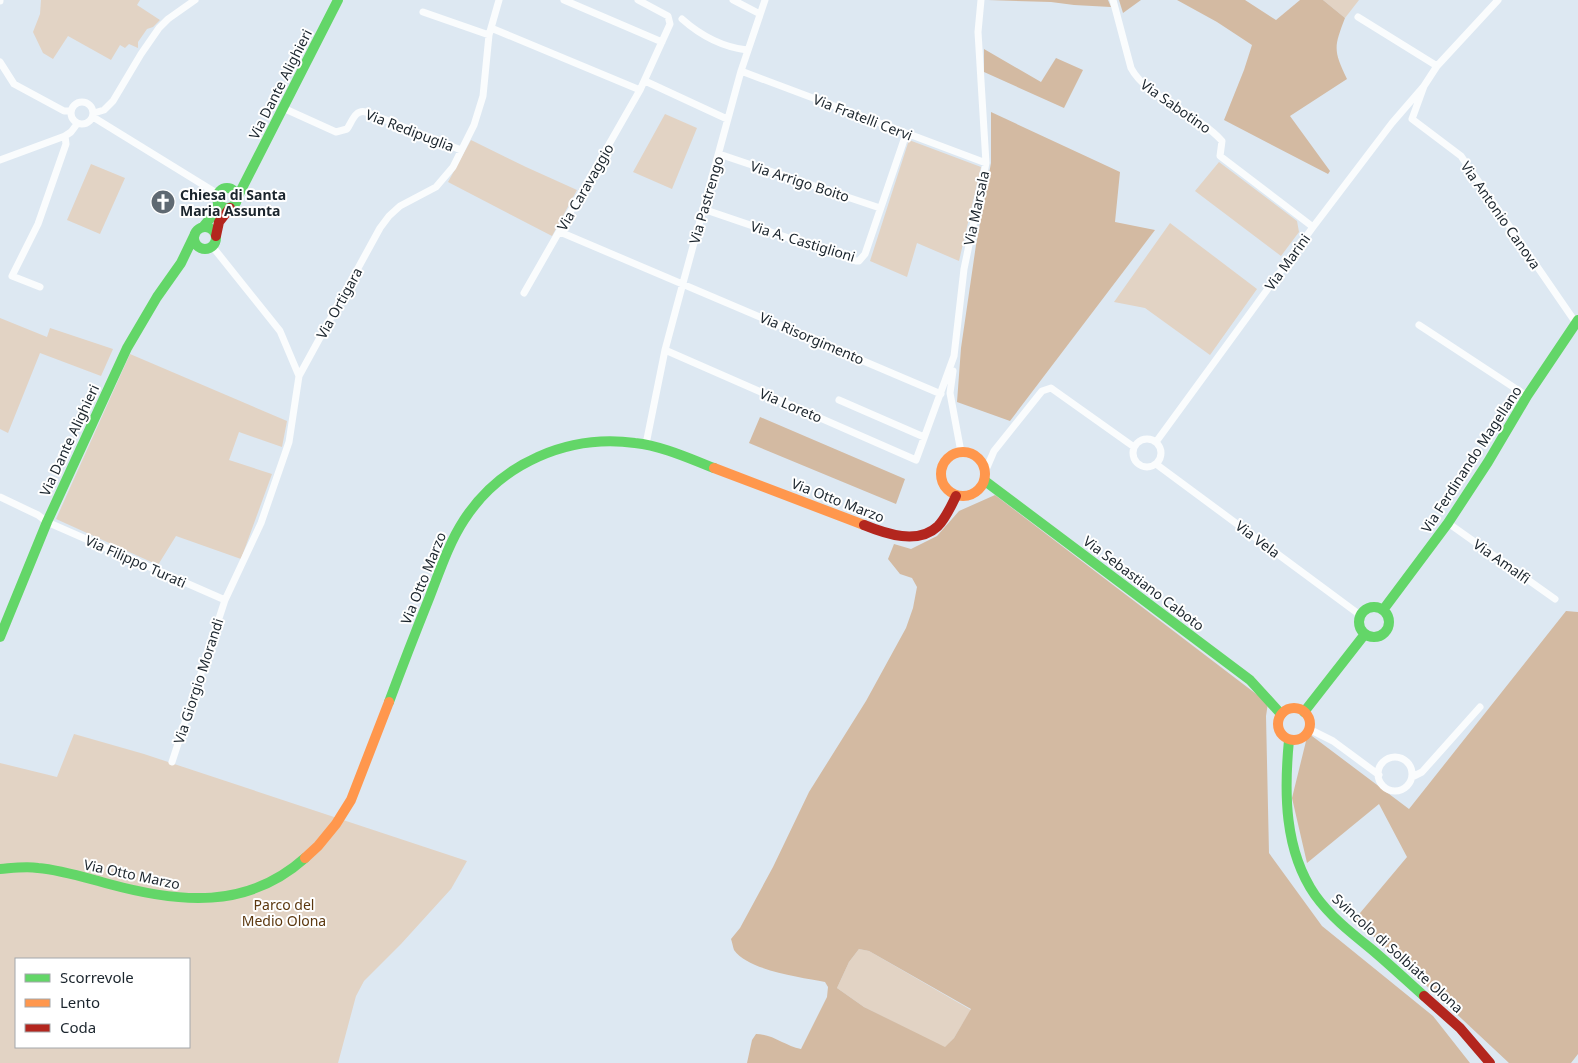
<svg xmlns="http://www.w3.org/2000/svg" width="1578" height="1063" font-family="'Noto Sans',sans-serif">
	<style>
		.green { fill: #e2d3c4; fill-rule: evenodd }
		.forest { fill: #d3baa2; fill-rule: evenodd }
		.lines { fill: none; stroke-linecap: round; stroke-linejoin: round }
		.street { stroke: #fafcfd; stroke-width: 7 }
		.fast { stroke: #63d668; stroke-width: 10 }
		.slow { stroke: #ff974d; stroke-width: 10 }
		.jam { stroke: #b3261e; stroke-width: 10 }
		.labels { text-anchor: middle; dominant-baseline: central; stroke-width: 4; stroke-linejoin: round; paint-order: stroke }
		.street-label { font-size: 14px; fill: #1b252d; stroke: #fff }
		.poi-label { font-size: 14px; font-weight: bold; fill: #1b252d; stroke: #fff; text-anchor: start }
		.park-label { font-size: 14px; fill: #5c380f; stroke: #fff }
	</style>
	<rect width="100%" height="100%" fill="#dde8f2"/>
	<path class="green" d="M41 0H140L137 5 160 20 153 27 147 29 138 42V48L129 44 125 48 120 45 111 60 68 36 53 59 43 53 33 32 40 14Z
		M1323 0H1359L1345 18Z
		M665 114 697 128 672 189 633 172Z
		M471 140 526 167 577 190 552 236 448 182Z
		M909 140 981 167 959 261 917 243 907 277 870 261Z
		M1219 162 1297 221 1299 232 1281 256 1195 191Z
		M91 164 125 178 100 234 67 220Z
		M1170 223 1257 289 1210 355 1145 308 1114 302Z
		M0 318 47 337 50 328 113 349 101 376 40 353 8 433 0 429Z
		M130 354 287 421 282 447 239 432 229 460 272 474 241 559 176 536 158 565 56 519Z
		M74 734 144 754 467 861 451 889 401 944 364 981 356 996 338 1063H0V763L57 777ZM16 959H189V1047H16Z
		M859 949 869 951 971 1010 954 1038 945 1048 864 1007 837 988 849 962Z"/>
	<path class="forest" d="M988 0H1108L1111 7 1074 5 1051 2Z
		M1119 0H1141L1123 13Z
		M1177 0H1245L1276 20 1300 0H1323L1345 18C1334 47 1333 50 1347 79L1290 116 1330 171 1328 174 1224 120 1244 70 1252 45 1217 22Z
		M984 49 1041 82 1056 58 1083 70 1064 108 984 72Z
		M991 112 1120 172 1115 222 1155 230 1010 421 957 402 961 348 976 245 991 163Z
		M760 417 905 479 896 504 749 443Z
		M995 495 1268 703 1266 716 1269 853 1322 926 1433 1016 1470 1063H747L752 1040 756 1034C773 1034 785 1046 801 1049L827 997 828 987 825 982C801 977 749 971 734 950 733 947 732 942 731 939L740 928 773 867 809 792 866 701 906 628 913 608 917 587 912 578 900 574 888 559 894 544 911 549 937 536 959 511ZM859 949 869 951 971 1009 954 1038 945 1047 864 1007 837 988 849 962Z
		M1566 611 1578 612V1054L1571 1063H1509L1355 919 1407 857 1379 804 1307 863 1292 798 1308 733 1409 809Z"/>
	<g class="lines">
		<path class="street" d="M564 0 662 42
			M733 0 760 14
			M1113 0 1131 68C1146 97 1198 114 1222 141L1220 156 1313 227
			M1498 0 1437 66 1424 86 1412 119 1461 156 1576 323
			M0 1V0
			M423 12 489 35
			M1358 17 1437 66
			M682 19C700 35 722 47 747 50
			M491 28 640 90
			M0 62 14 84 64 111H71
			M741 71 986 163
			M645 81 727 119
			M71 113a11 11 0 1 1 22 0a11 11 0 1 1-22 0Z
			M283 108 336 132 347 129C352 122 355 109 366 112L461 150
			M94 113 104 110 113 101 141 54 159 28 168 19 195 0
			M93 117 218 194
			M719 154 880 208
			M0 160 65 136 71 132 77 124
			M703 209 856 261H859L865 254 906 134
			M560 232 941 394
			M212 246 280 331 299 376
			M40 287 12 276 38 224 66 144 65 136
			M524 293 640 90 670 24 668 16 638 0
			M1419 325 1527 396
			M665 350 916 460 954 356 964 269 986 163 978 32 981 0
			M953 371 950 393 961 452
			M839 400 924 437
			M1133 453a14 14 0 1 1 28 0a14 14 0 1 1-28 0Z
			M1156 442 1313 227 1392 123 1424 86
			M646 444 665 350 683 283 741 71 765 0
			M1156 464 1360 615
			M985 472 994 451 1042 391 1051 388 1134 447
			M0 497 38 515 47 522 225 600
			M1448 523 1555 599
			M1309 729 1333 741 1379 775
			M1378 774a17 17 0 1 1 34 0a17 17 0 1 1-34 0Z
			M172 762 225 600 261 523 289 442 299 376 380 228 389 216 400 206 436 187 453 167 474 125 483 96 489 35 499 0
			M1412 777 1422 772 1480 707"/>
		<path class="fast" d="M217 198a10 10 0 1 1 20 0a10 10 0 1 1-20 0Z
			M236 200 338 0
			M203 227 218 209V204
			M194 238a11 11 0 1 1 22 0a11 11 0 1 1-22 0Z
			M985 481 1250 680 1281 714
			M1359 622a15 15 0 1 1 30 0a15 15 0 1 1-30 0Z
			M1383 610 1448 523 1488 462 1527 396 1578 320
			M0 637 47 522 127 348 157 297 181 263 195 234
			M389 702C402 667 416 631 430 596 440 570 449 543 464 520 501 463 568 434 635 443 662 446 688 458 714 468
			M1304 712 1365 634
			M1289 740C1284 792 1284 850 1315 895 1330 916 1350 932 1370 948 1388 963 1406 980 1424 996
			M0 869C13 868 26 866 38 868 62 870 86 878 109 884 179 903 247 910 305 858"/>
		<path class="slow" d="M941 474a22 22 0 1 1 44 0a22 22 0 1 1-44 0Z
			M714 468 864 525
			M1278 724a16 16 0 1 1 32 0a16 16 0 1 1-32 0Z
			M305 858 318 846 336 824 351 800 389 702"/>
		<path class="jam" d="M216 236 219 222 230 208
			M864 525C886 534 918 545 938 526 946 518 951 506 956 496
			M1424 996 1460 1028 1490 1063"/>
	</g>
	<defs>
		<symbol id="church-disc" viewBox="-11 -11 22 22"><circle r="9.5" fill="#5f6972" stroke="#fff"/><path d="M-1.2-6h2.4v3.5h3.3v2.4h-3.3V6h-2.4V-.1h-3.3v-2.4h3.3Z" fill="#fff"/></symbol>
	</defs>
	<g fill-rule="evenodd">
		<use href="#church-disc" x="149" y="188" width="28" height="28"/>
	</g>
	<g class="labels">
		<g class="street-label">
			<text transform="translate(280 84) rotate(-63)">Via Dante Alighieri</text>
			<text transform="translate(1176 106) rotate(35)">Via Sabotino</text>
			<text transform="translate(863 117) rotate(21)">Via Fratelli Cervi</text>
			<text transform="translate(410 130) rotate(21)">Via Redipuglia</text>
			<text transform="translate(800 181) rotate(18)">Via Arrigo Boito</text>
			<text transform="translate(585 187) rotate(-60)">Via Caravaggio</text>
			<text transform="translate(706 200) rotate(-74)">Via Pastrengo</text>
			<text transform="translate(976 208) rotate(-78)">Via Marsala</text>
			<text transform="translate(1501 215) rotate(55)">Via Antonio Canova</text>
			<text transform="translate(803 241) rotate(17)">Via A. Castiglioni</text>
			<text transform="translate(1287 262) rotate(-54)">Via Marini</text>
			<text transform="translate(339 303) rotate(-61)">Via Ortigara</text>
			<text transform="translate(812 338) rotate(23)">Via Risorgimento</text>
			<text transform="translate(791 405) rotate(23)">Via Loreto</text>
			<text transform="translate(69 440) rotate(-65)">Via Dante Alighieri</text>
			<text transform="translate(1471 459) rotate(-57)">Via Ferdinando Magellano</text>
			<text transform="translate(838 500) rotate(21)">Via Otto Marzo</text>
			<text transform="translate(1258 539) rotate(37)">Via Vela</text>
			<text transform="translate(136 561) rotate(24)">Via Filippo Turati</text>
			<text transform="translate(1502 561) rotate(35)">Via Amalfi</text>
			<text transform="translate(423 578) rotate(-68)">Via Otto Marzo</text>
			<text transform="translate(1144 583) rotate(37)">Via Sebastiano Caboto</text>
			<text transform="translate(198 681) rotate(-72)">Via Giorgio Morandi</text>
			<text transform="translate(132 874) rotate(12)">Via Otto Marzo</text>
			<text transform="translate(1398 953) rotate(42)">Svincolo di Solbiate Olona</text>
		</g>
		<g class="poi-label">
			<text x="180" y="194">Chiesa di Santa<tspan x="180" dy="16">Maria Assunta</tspan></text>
		</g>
		<g class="park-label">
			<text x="284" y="904">Parco del<tspan x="284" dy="16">Medio Olona</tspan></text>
		</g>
	</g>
	<rect x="15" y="958" width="175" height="90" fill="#ffffff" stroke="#a4a8ab"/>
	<rect x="25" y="974" width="25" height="8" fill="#63d668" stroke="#a4a8ab"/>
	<text x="60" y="983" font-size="15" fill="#1b252d">Scorrevole</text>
	<rect x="25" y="999" width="25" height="8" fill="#ff974d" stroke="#a4a8ab"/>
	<text x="60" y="1008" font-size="15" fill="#1b252d">Lento</text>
	<rect x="25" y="1024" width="25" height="8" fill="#b3261e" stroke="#a4a8ab"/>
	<text x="60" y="1033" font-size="15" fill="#1b252d">Coda</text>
</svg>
